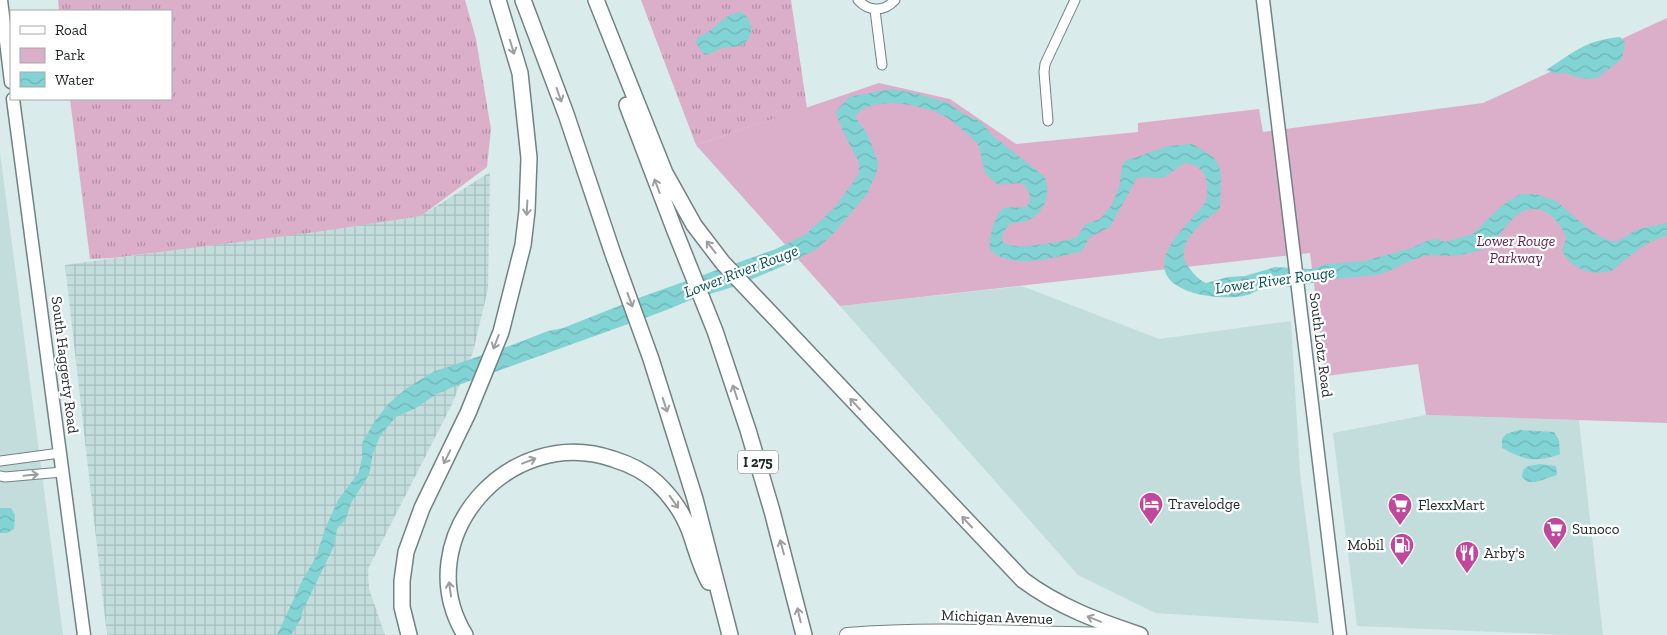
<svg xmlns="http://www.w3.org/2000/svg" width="1667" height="635" font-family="'Zilla Slab',serif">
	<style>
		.built { fill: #c3dddd }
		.industrial { fill: url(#industrial-grid) }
		.grass { fill: url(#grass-tufts) }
		.park { fill: #dbafca }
		.water { fill: url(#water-waves) }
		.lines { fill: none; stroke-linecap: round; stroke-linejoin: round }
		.street-casing { stroke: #728282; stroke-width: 11 }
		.secondary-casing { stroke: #728282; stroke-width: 15 }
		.primary-casing { stroke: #728282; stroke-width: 16 }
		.highway-casing { stroke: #728282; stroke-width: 18 }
		.street { stroke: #fff; stroke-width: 9 }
		.secondary { stroke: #fff; stroke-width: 12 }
		.primary { stroke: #fff; stroke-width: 14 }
		.highway { stroke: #fff; stroke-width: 15 }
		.oneway { stroke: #9c9f9f }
		.labels { text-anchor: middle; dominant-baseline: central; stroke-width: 4.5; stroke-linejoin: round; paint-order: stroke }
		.shield { fill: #fff; stroke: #646969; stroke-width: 1 }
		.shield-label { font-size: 14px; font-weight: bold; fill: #222929 }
		.park-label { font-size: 15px; font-style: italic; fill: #62214f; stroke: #fff }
		.street-label { font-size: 15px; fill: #222929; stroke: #fff }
		.poi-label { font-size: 15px; fill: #222929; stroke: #fff; text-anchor: start }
		.water-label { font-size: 16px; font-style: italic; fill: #035052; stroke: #fff }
	</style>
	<defs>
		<pattern id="industrial-grid" width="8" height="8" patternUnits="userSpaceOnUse" patternTransform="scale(1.25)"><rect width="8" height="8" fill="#c3dddd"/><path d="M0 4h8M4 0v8" fill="none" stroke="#a7bebe"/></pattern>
		<pattern id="grass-tufts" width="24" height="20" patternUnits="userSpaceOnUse" patternTransform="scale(1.25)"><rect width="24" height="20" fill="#dbafca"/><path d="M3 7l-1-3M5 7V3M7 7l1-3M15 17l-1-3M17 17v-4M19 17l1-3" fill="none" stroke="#b18ea4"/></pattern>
		<pattern id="water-waves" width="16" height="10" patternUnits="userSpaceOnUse" patternTransform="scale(1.25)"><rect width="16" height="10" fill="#82d3d4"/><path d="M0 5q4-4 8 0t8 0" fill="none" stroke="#70b5b6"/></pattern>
	</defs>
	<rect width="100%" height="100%" fill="#d9ebeb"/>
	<path class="built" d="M0 152 63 635H0Z
		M1022 286 1159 339 1291 321 1300 473 1319 623 1155 613 1078 575 840 306Z
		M1426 415 1579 420 1603 635H1568L1357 626 1333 433Z"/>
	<path class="industrial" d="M490 172 488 289 473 352 452 404 368 569 369 589 385 635H107L65 265 421 216Z"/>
	<path class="grass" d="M58 0H465L476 39 491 129 487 167 421 216 316 232 113 258 90 259 70 99H171V11H59Z
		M641 0H791L807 108 696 145Z"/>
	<path class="park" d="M1667 18V423L1426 415 1418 364 1326 376 1310 253 840 306 696 145 879 83 950 99 1016 144 1138 132V123L1259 109 1263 132 1483 103Z"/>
	<path class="water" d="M741 12C754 19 756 41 739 46 733 48 726 46 720 49 714 51 712 54 705 55 700 50 695 44 697 37 717 31 721 14 741 12Z
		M1620 37 1625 42 1622 59 1597 78 1587 79 1573 76 1567 73 1557 74 1546 70C1575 52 1583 41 1620 37Z
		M891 89 914 93 949 103 962 113 981 122 993 136 1044 176C1052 192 1045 213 1029 220 1022 223 1017 222 1010 224 975 261 1063 241 1076 238L1086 224 1100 219 1112 205 1119 187 1122 167 1125 161 1168 146 1193 144 1213 157 1218 163 1221 174 1220 208C1217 213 1212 215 1208 218 1194 229 1174 250 1189 268 1194 274 1199 280 1206 283L1228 277 1245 276 1275 267 1311 269 1327 264 1364 261 1412 248 1429 240 1437 239 1445 242 1473 234 1497 210 1510 200 1521 194H1536L1556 201 1590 230 1605 239 1616 242 1638 229 1667 223V236C1646 240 1629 257 1613 270 1594 278 1571 269 1562 251L1566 238C1562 225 1549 209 1534 209 1508 209 1503 243 1478 251 1469 253 1457 256 1448 256 1439 256 1431 254 1422 257 1407 260 1394 271 1380 274 1365 277 1350 277 1334 279 1319 280 1305 286 1290 287 1284 287 1277 284 1271 285 1263 286 1255 293 1247 295 1226 301 1172 296 1165 271 1158 246 1195 219 1206 201 1210 181 1206 166 1185 163L1163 178 1142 177 1137 178 1110 227 1090 237 1082 251C1056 257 1012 271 990 250 988 242 995 213 1003 209 1010 205 1020 210 1027 206 1033 198 1029 188 1021 183L998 185 985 173 979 146 976 142C968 134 955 123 946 117 926 105 869 93 855 117L867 133 878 162 877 171 867 194 834 233 817 249 790 263 736 286 693 299 664 311 453 387 437 394 414 409 396 417 380 436 373 453 369 475 351 503 346 519 337 529 334 546 303 610 301 619 291 635H277L303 579 316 557 325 529 338 500 359 472 362 458V443L373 424 388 404 407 388 433 372 512 345 548 331 563 328 644 296 776 249 806 234 835 207 859 174V163L842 129 836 113 838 109 849 97Z
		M1519 430 1554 432 1559 440 1560 454C1537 463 1523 460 1502 448V439L1506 434Z
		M1540 464 1556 466 1557 475 1536 482H1527L1522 477 1523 470 1528 466Z
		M0 508H11L15 515 14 529 7 533H0Z"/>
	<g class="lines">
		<defs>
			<path id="street" d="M858 0C869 12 884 12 895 0
				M875 10 882 65
				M1048 121 1044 72 1045 64 1075 0
				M0 461 60 453
				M0 476 5 477 62 472"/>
			<path id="secondary" d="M1 0 11 82
				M1263 0 1340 635
				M13 99 84 635"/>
			<path id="primary" d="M847 635C942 627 1038 635 1134 635"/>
			<path id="highway" d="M523 0 566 114 613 254 651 359 695 499 730 635
				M596 0 665 173 694 225 723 263 1023 580C1059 607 1098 621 1140 635
				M627 105 675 231 715 331 748 430 772 511 804 635
				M409 635 402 607V581L406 552 422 508 468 413 501 332 523 245 527 211 529 158 520 73 498 0
				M465 635C407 539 509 423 613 459 629 464 643 470 656 482 670 495 683 513 690 532 696 549 700 566 709 582"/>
		</defs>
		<use href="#street" class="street-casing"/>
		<use href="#secondary" class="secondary-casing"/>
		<use href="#primary" class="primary-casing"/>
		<use href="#highway" class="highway-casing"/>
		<use href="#street" class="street"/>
		<use href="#secondary" class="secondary"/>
		<use href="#primary" class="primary"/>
		<use href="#highway" class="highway"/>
	</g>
	<defs><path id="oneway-shaft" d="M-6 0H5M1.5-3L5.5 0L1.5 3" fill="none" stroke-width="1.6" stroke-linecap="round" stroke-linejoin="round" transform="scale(1.25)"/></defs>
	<g class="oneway">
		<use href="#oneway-shaft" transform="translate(512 47) rotate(73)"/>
		<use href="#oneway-shaft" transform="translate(559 95) rotate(70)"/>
		<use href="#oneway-shaft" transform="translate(657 186) rotate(-111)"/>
		<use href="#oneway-shaft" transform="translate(527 208) rotate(93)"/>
		<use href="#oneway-shaft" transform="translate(711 247) rotate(-128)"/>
		<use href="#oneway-shaft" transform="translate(630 300) rotate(70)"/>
		<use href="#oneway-shaft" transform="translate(496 342) rotate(111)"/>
		<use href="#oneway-shaft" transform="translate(735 392) rotate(-108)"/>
		<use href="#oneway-shaft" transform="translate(855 404) rotate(-133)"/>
		<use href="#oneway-shaft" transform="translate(665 405) rotate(72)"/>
		<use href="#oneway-shaft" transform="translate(447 457) rotate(116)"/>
		<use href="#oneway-shaft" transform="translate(529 461) rotate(-21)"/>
		<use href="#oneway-shaft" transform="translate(31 475) rotate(-6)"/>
		<use href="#oneway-shaft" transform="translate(674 502) rotate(55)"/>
		<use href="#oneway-shaft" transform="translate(967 522) rotate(-133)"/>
		<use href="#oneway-shaft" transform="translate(782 547) rotate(-105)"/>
		<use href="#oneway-shaft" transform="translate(450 589) rotate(-98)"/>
		<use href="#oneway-shaft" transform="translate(799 615) rotate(-103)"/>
		<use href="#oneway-shaft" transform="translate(1094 619) rotate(-158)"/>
	</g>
	<defs>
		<symbol id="hotel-pin" viewBox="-11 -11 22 30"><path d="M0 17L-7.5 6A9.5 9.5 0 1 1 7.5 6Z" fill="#c0489c" stroke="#fff"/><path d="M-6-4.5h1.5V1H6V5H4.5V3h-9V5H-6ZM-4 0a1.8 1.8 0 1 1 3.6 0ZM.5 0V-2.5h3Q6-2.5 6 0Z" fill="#fff"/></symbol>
		<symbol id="supermarket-pin" viewBox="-11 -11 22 30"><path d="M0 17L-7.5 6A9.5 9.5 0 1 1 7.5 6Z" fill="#c0489c" stroke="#fff"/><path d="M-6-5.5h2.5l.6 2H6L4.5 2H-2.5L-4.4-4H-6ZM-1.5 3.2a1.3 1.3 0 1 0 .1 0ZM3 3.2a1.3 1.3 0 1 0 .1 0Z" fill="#fff"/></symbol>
		<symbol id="fuel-pin" viewBox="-11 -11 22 30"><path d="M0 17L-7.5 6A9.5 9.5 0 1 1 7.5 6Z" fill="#c0489c" stroke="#fff"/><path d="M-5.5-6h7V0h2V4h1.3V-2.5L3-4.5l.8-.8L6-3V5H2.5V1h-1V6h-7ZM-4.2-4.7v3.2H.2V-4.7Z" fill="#fff"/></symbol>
		<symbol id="restaurant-pin" viewBox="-11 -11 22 30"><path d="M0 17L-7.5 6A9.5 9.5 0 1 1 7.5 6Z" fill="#c0489c" stroke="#fff"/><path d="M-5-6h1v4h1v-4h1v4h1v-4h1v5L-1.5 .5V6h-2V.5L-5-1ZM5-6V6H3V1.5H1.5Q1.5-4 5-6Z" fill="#fff"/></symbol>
	</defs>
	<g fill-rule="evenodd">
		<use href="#hotel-pin" x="1137" y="490" width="28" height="38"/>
		<use href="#supermarket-pin" x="1386" y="491" width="28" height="38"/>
		<use href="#supermarket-pin" x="1541" y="515" width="28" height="38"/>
		<use href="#fuel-pin" x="1388" y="531" width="28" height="38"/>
		<use href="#restaurant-pin" x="1453" y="539" width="28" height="38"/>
	</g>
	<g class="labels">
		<rect class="shield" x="738" y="450.5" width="40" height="23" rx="4"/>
		<g class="shield-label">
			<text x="758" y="462">I 275</text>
		</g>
		<g class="park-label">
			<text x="1516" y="241">Lower Rouge<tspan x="1516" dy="17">Parkway</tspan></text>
		</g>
		<g class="street-label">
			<text transform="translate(1321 345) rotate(83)">South Lotz Road</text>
			<text transform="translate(65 365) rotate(83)">South Haggerty Road</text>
			<text transform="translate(997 617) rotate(2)">Michigan Avenue</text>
		</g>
		<g class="poi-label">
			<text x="1168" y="504">Travelodge</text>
			<text x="1418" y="505">FlexxMart</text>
			<text x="1572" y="529">Sunoco</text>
			<text x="1384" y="545" text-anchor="end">Mobil</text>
			<text x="1484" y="553">Arby's</text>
		</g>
		<g class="water-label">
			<text transform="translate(741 271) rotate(-21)">Lower River Rouge</text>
			<text transform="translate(1275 280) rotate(-8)">Lower River Rouge</text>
		</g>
	</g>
	<rect x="10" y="10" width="162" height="90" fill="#ffffff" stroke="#a7a9a9"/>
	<rect x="20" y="26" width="25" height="8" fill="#ffffff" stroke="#a7a9a9"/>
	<text x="55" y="35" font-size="15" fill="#222929">Road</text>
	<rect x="20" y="48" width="25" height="15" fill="#dbafca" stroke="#a7a9a9"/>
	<text x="55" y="60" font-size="15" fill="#222929">Park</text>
	<rect x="20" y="72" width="25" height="15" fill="url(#water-waves)" stroke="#a7a9a9"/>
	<text x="55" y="85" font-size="15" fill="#222929">Water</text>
</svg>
